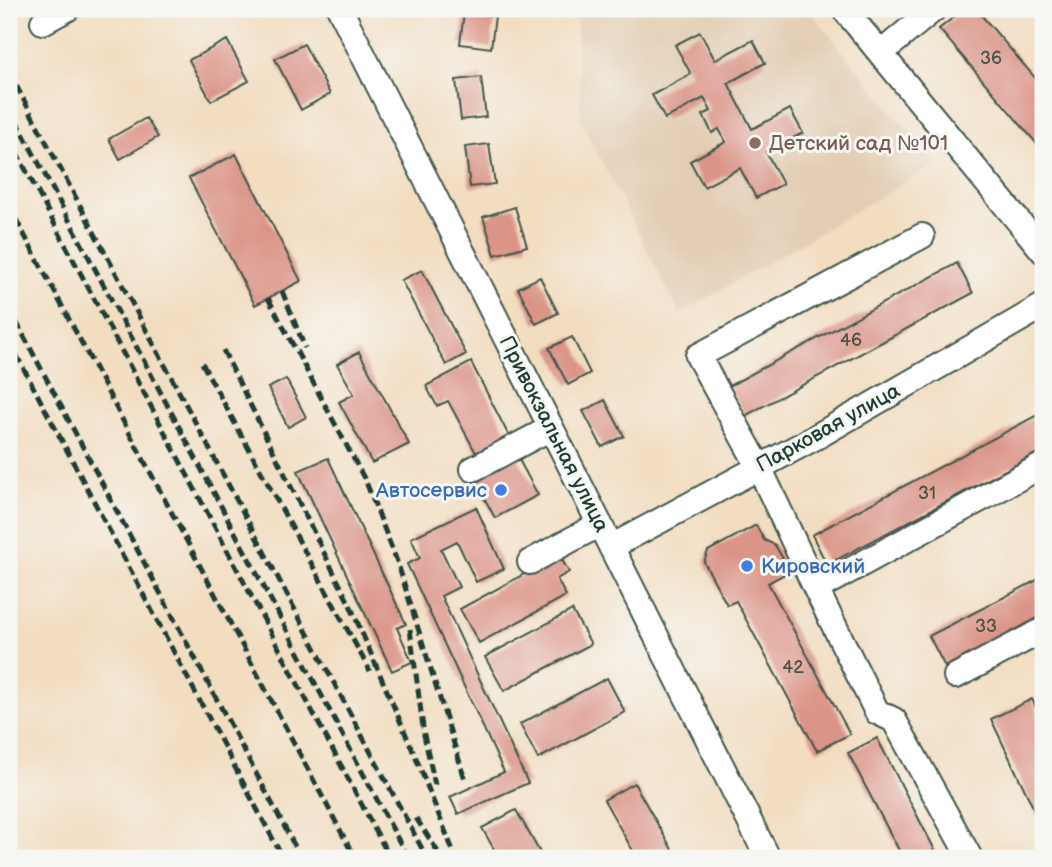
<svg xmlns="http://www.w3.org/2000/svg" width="1052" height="867" font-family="'Balsamiq Sans',sans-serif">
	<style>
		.built { fill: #e3cdb4 }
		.building { fill: #db9488 }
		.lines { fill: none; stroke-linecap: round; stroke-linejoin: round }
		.minor-casing { stroke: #3f5549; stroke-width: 28 }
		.minor { stroke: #fff; stroke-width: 24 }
		.rail { stroke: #1f3d34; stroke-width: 5; stroke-dasharray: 10 5; stroke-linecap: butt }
		.education-dot { fill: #8d6e63; stroke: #f6f6f2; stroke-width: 2.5 }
		.shop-dot { fill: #3f7fe0; stroke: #f6f6f2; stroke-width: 2.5 }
		.labels { text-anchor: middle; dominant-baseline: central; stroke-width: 6; stroke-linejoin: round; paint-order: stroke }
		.number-label { font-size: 18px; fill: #4e5349 }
		.education-label { font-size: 21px; fill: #785e54; stroke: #f6f6f2; text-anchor: start }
		.street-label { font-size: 21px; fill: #1f3d34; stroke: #f6f6f2 }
		.shop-label { font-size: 21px; fill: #366cbe; stroke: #f6f6f2; text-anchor: end }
	</style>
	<rect width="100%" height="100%" fill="#f6f6f2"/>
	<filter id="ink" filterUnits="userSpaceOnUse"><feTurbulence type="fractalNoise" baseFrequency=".0143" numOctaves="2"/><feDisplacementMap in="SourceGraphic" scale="14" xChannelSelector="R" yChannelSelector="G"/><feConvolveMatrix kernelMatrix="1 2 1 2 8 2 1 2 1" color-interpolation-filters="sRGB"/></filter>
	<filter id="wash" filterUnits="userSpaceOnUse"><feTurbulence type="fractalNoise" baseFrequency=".00686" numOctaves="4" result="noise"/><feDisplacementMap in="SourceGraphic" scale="28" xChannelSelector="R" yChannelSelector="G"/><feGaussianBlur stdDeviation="1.57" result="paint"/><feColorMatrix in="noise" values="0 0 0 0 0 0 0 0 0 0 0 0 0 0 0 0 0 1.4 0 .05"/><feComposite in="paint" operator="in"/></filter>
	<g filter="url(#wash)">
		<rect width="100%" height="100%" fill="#f2ddc1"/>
		<path class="built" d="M576 9H808L936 164 680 314 581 121Z"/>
		<g id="blocks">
			<path class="building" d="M964 9H976L1043 87V151L939 29Z
				M464 12 495 16 491 48 460 44Z
				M700 32 715 60 753 40 765 63 728 83 752 129 790 109 803 133 766 152 783 184 756 198 740 168 704 187 690 161 726 142 719 129 712 133 703 115 711 111 704 98 665 119 652 95 691 74 675 45Z
				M227 40 249 81 211 101 189 60Z
				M304 44 330 94 301 110 275 59Z
				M481 77 486 117 461 120 456 80Z
				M146 118 158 137 120 159 109 139Z
				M489 144 495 184 470 187 465 147Z
				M236 154 301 281 255 305 189 178Z
				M515 207 527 246 495 255 483 217Z
				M957 263 973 293 745 416 729 386Z
				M422 270 466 354 446 365 401 280Z
				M540 277 558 313 536 324 518 288Z
				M572 337 590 373 568 385 549 348Z
				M359 352 409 444 372 463 339 402 354 394 337 364Z
				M471 362 509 436 476 453 448 401 437 406 426 386Z
				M286 379 306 417 288 427 268 388Z
				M605 400 624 436 602 447 583 411Z
				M1043 412V450L827 565 812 535Z
				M517 456 538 495 495 518 474 479Z
				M328 458 406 624 397 628 412 662 392 671 298 471Z
				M476 507 504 569 476 582 457 541 441 549 459 587 441 596 528 783 458 814 450 797 504 772 407 564 420 558 411 538Z
				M756 525 764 540 775 545 790 571 768 583 850 734 817 751 736 601 727 605 704 562 708 551Z
				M559 555 569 572 557 579 566 596 479 643 460 609Z
				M1043 577V616L945 667 929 636Z
				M572 610 591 644 504 691 485 657Z
				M607 678 625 712 538 759 520 724Z
				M1032 699 1043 722V828L991 719Z
				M877 738 939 858H903L848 753Z
				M634 783 677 858H637L604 800Z
				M516 810 543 858H499L482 828Z"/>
		</g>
	</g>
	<g filter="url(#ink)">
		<use href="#blocks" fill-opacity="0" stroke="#3f5549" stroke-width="2"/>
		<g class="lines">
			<defs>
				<path id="minor" d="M340 9 768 858
					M844 9 1043 251
					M43 22 67 9
					M881 53 934 9
					M473 469 551 428
					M611 547 816 437 1043 306
					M530 562 600 524
					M816 589 759 467 698 356 922 236
					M956 676 1043 630
					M970 858 894 720 877 712 816 589 1043 465"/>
			</defs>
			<use href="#minor" class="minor-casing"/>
			<use href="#minor" class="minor"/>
			<path class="rail" d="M9 72 427 858
				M9 107 408 858
				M9 138 390 858
				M9 206 355 858
				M282 291 305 348
				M268 298 366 482 398 564 465 779
				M9 308 301 858
				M9 341 283 858
				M223 350 350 605 416 758 456 858
				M202 363 370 671
				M410 629 424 735 435 785
				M416 818 442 858"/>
		</g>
	</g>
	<circle class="education-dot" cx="755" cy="143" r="7"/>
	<g class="shop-dot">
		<circle cx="501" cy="490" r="7"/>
		<circle cx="747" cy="566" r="7"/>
	</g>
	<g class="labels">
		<g class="number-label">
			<text x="991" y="58">36</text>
			<text x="851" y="340">46</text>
			<text x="927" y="493">31</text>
			<text x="986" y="626">33</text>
			<text x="793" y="667">42</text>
		</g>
		<g class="education-label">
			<text x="769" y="143">Детский сад №101</text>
		</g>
		<g class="street-label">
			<text transform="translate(828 428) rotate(-29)">Парковая улица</text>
			<text transform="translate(554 434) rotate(63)">Привокзальная улица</text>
		</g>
		<g class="shop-label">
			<text x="487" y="490">Автосервис</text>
			<text x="761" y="566" text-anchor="start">Кировский</text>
		</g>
	</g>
	<rect width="1052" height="867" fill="none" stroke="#f6f6f2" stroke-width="35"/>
</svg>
